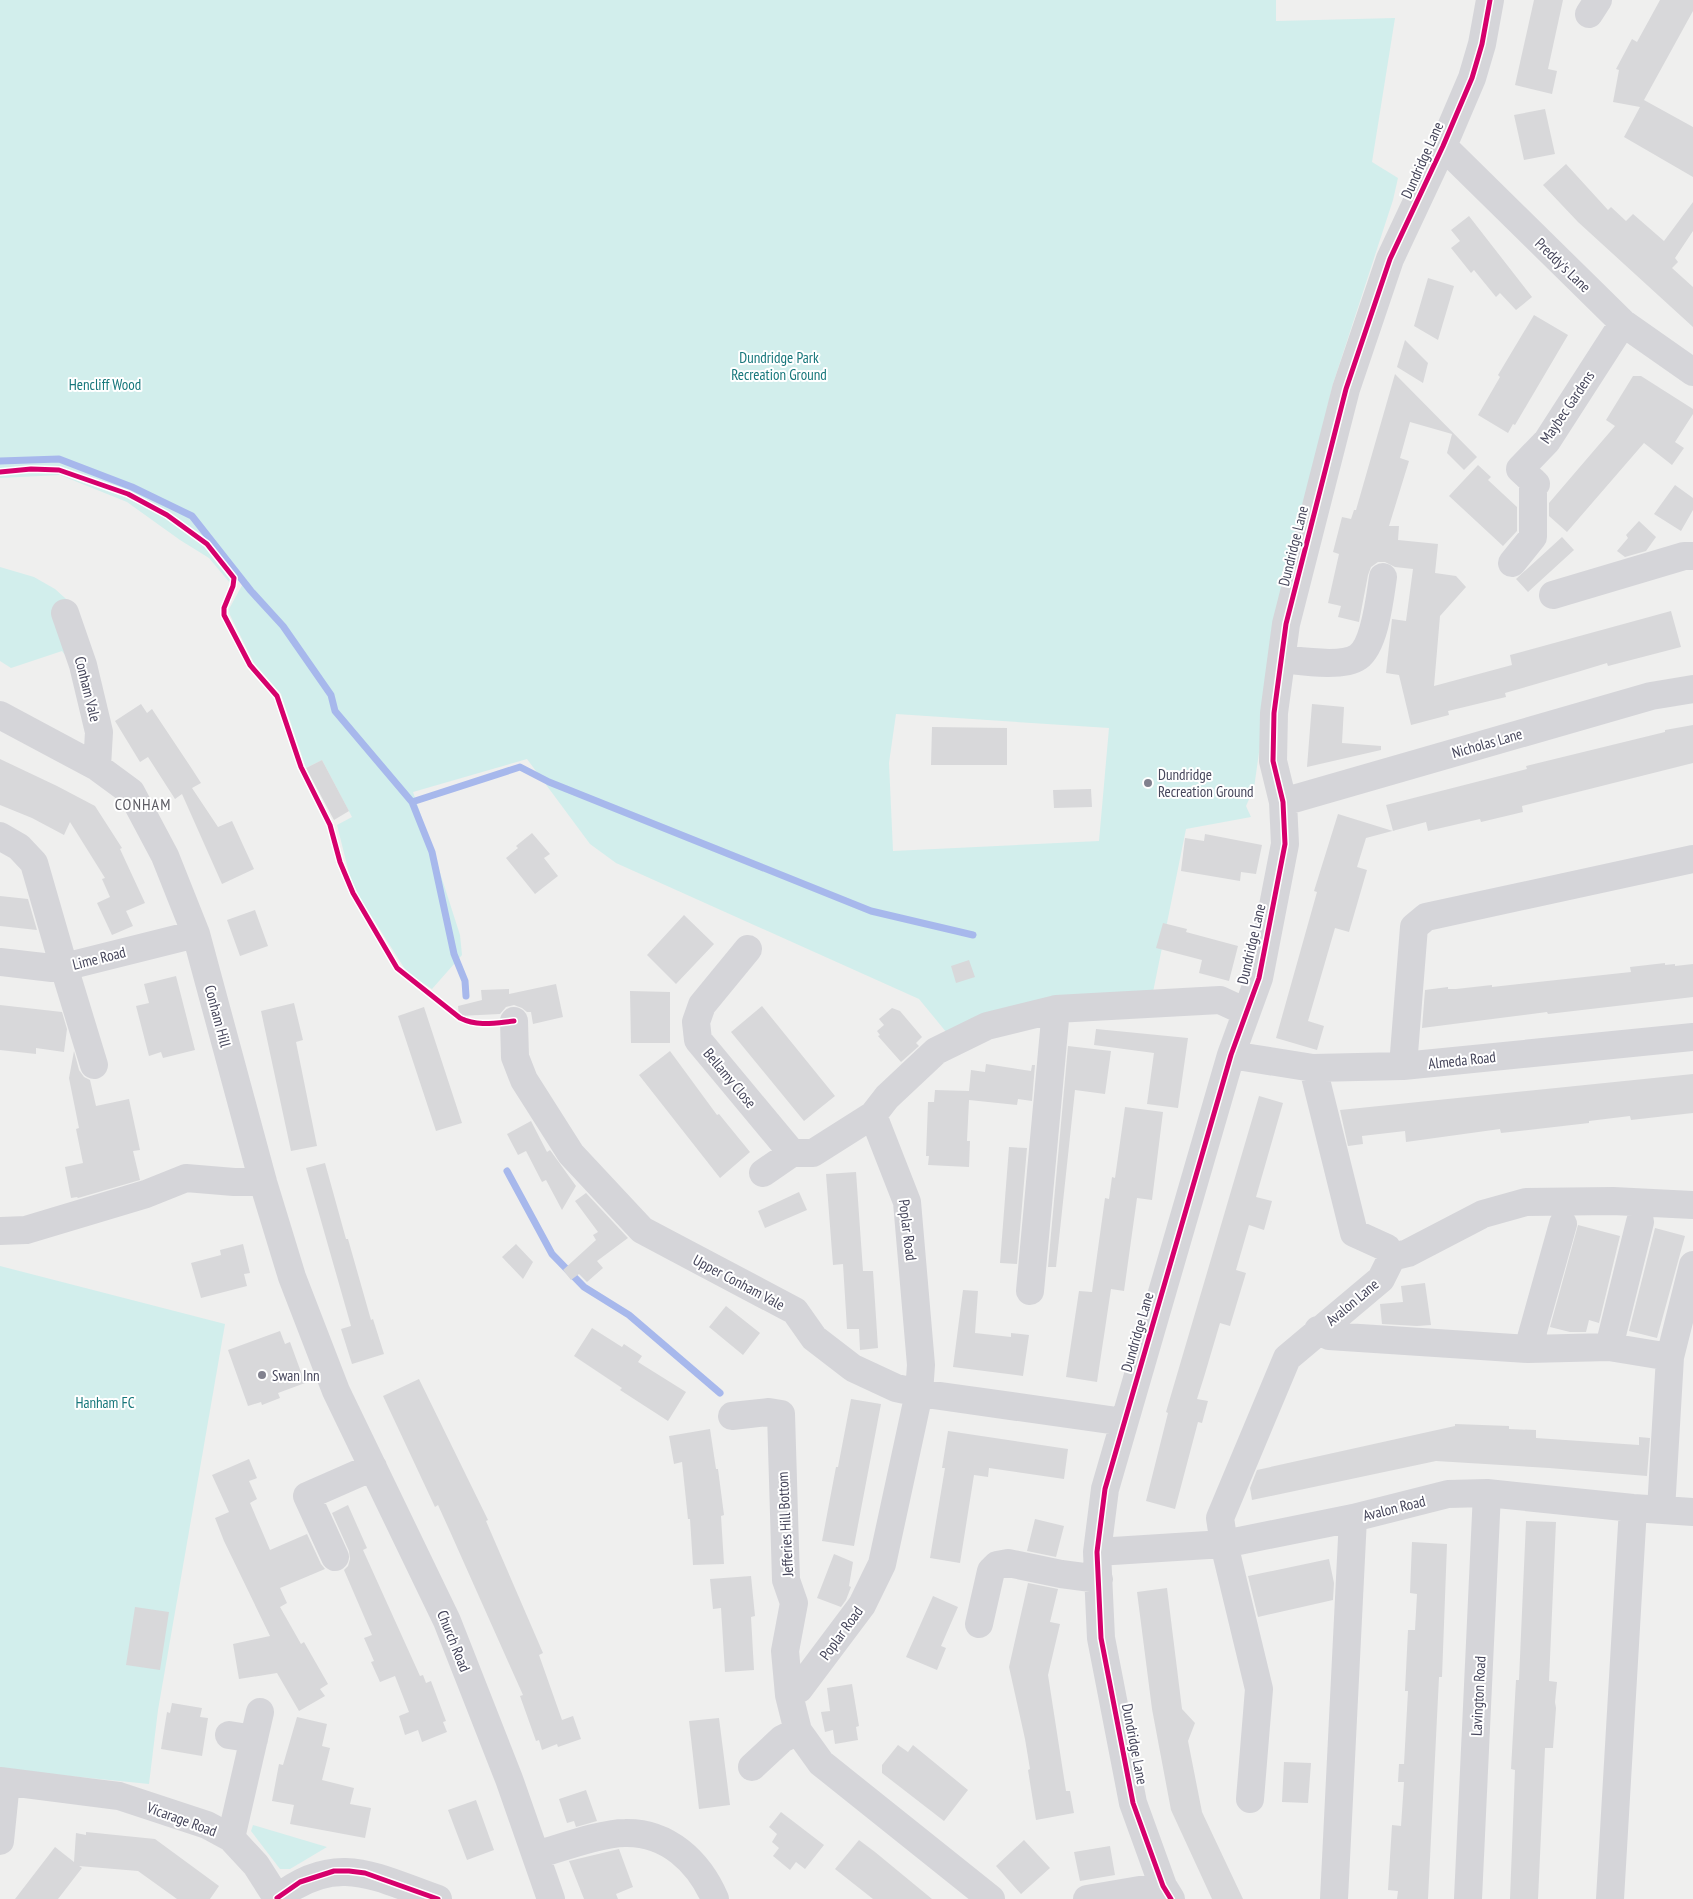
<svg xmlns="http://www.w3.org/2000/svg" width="1693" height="1899" font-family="'PT Sans Narrow',sans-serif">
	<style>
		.green { fill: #d2eeec; fill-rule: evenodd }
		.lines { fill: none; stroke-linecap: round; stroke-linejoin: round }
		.stream { stroke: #a7b8ec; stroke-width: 7 }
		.building { fill: #d8d8da }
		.minor { stroke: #d5d5d9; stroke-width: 28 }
		.cycleway-casing { stroke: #fff; stroke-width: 8 }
		.cycleway { stroke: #d6006c; stroke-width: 5 }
		.poi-dot { fill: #81818e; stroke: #fff; stroke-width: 2 }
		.labels { text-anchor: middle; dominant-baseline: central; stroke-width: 4; stroke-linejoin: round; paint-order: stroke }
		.street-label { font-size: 15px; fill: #46465b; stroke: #fff }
		.park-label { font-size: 15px; fill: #17777b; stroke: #fff }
		.poi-label { font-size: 15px; fill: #46465b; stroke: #fff; text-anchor: start }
		.neighbourhood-label { font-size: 16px; letter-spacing: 1px; fill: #5b5a62; stroke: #fff }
	</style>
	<rect width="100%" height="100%" fill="#efefee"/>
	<path class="green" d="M0 0H1276V21L1395 18 1372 162 1398 178 1393 200 1332 387 1275 640 1254 788 1246 806 1251 817 1186 829 1152 997 947 1033 919 999 616 863 590 844 527 759 413 792 435 857 460 935 462 955 432 989 408 974 360 898 350 877 337 825 352 817 322 760 306 768 281 694 254 663 230 615 229 609 246 578 230 583 209 558 180 540 127 502 60 475 0 478ZM896 714 1109 728 1099 841 893 851 889 763Z
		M0 567 34 577 55 589 75 607 81 675 62 651 11 668 0 661Z
		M0 1266 225 1324 158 1710 149 1784 0 1769Z
		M253 1825 327 1847 290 1869H280L251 1831Z"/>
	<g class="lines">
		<path class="stream" d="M0 461 59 459 132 487 192 516 251 591 283 626 331 695 335 711 412 802 432 852 454 954 465 981 466 996
			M412 802 520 767 549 782 871 911 973 935
			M507 1171 552 1254 584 1287 629 1315 720 1393"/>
	</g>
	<path class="building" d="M1534 0H1563L1548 69 1557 71 1552 94 1515 85Z
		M1660 0H1693V11L1644 100 1693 127V177L1624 137 1640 107 1613 102 1619 70 1616 69 1632 39 1637 42Z
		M1545 109 1555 154 1524 160 1514 115Z
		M1566 164 1608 210 1611 207 1626 221 1633 214 1664 241 1693 202V231L1675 258 1678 262 1672 268 1693 287V327L1578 222 1543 185Z
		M1469 216 1532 297 1516 310 1500 293 1496 297 1474 270 1471 273 1451 248 1460 241 1451 230Z
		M1428 278 1454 286 1438 340 1414 326Z
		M1534 315 1568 335 1515 425 1513 424 1508 433 1478 415 1500 377 1498 375Z
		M1405 340 1428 363 1423 383 1397 367Z
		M1395 374 1477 457 1464 470 1447 453 1452 434 1410 422 1400 458 1409 461 1389 526H1399L1398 540 1438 544 1435 573 1456 576 1466 587 1440 616 1434 686 1512 665 1510 655 1671 611 1681 647 1608 666 1607 663 1574 673 1505 693 1506 697 1448 711 1449 715 1411 725 1399 675 1386 673 1392 619 1406 621 1413 569 1395 567 1385 562H1378L1371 567 1368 575 1359 622 1338 617 1341 606 1328 603 1339 554 1333 552 1342 517 1351 519 1354 510H1356Z
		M1633 376H1641L1693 409V414L1675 442 1684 448 1672 465 1644 443 1567 532 1549 516V503L1615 426 1606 420Z
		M1478 465 1491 477 1488 480 1517 507V531L1503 546 1449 496Z
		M1675 485 1693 498V510L1681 531 1654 514Z
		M1639 521 1656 537 1646 551 1625 557 1617 551 1628 538 1626 535Z
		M1562 537 1574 550 1528 592 1516 579Z
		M141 704 147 713 152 709 192 769 201 783 192 788 218 827 232 821 254 869 222 884 182 794 175 799 148 757 140 762 115 721Z
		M1312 704 1344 707 1342 743 1381 746V750L1307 767Z
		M1693 725V763L1522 806 1523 812 1481 822 1480 819 1428 831 1426 822 1366 838 1357 867 1367 870 1349 932 1335 928 1308 1021 1324 1026 1317 1050 1276 1038 1317 892 1314 891 1338 814 1393 831 1386 805 1527 769 1526 766 1665 732V730Z
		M932 727 1007 728V765H931Z
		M0 759 57 786 95 806 122 848 120 849 145 903 126 911 133 926 112 935 97 903 110 897 102 879 105 878 70 822 64 835 32 818 0 805Z
		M322 760 349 811 334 820 306 768Z
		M1091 789 1092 807 1054 808 1053 790Z
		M532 833 550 854 544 858 558 876 535 894 506 858 518 848 516 846Z
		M1205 834 1262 845 1256 874 1241 872 1240 881 1181 871 1185 838 1204 841Z
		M0 896 28 899 37 930 0 926Z
		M255 910 268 946 240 956 227 920Z
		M684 915 714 944 676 984 647 955Z
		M1163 923 1187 929 1186 932 1238 946 1229 981 1199 973 1202 960 1156 948Z
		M969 960 975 977 956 983 951 966Z
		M1665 963V965L1675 964V966L1693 964V997L1548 1014 1547 1012 1422 1028 1425 990 1448 987V989H1456L1492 985V987L1631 972 1630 967Z
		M176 976 195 1050 163 1058 161 1052 149 1056 136 1006 149 1003 144 984Z
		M556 984 563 1017 533 1024 531 1012H527L522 1008 514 1005 506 1007 500 1014 459 1016 458 1006 482 1000 481 990 509 989V994Z
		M630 991 670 992V1043H631Z
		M294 1003 303 1040 296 1042 317 1146 291 1151 261 1011Z
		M0 1005 62 1012 67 1029 64 1052 36 1048V1054L0 1050Z
		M762 1006 835 1096 804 1121 731 1032Z
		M424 1007 462 1123 436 1131 398 1016Z
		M892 1008 900 1011 922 1037 916 1043 919 1046 901 1062 878 1036 880 1035 877 1031 884 1025 879 1019Z
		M1096 1029 1188 1038 1178 1108 1147 1104 1154 1053 1094 1045Z
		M1068 1046 1111 1051 1105 1094 1075 1090 1056 1267H1048Z
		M74 1051 79 1070 84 1077 90 1080 96 1106 129 1099 140 1150 133 1151 140 1180 78 1198 77 1197 71 1198 65 1167 83 1163 76 1129 79 1128 69 1078Z
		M670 1051 717 1115 719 1114 750 1152 720 1178 639 1075Z
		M986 1064 1031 1071 1032 1065H1035L1032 1101 1018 1099 1017 1105 969 1100 967 1141H970L969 1167 928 1165 929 1156H926L928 1102H934L935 1090 969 1091 971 1070 985 1072Z
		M1693 1074V1113L1675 1115 1631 1120 1630 1116 1589 1121V1123L1501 1133 1500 1129 1406 1142 1405 1131 1362 1136 1363 1144 1348 1146 1340 1110Z
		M1259 1096 1283 1103 1256 1197 1272 1201 1264 1230 1249 1225 1236 1270 1246 1273 1230 1326 1220 1323 1204 1377 1197 1399 1208 1401 1202 1423 1198 1422 1175 1509 1146 1501 1168 1413 1166 1412Z
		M1125 1107 1163 1112 1152 1200 1137 1198 1124 1291 1111 1289 1097 1382 1066 1377 1079 1291 1092 1292 1105 1198 1109 1199 1112 1177 1115 1178Z
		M531 1121 547 1152 550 1150 576 1186 562 1210 546 1180 542 1182 526 1151 518 1155 507 1134Z
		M1009 1147 1027 1148 1017 1264 1000 1263Z
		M325 1163 346 1239H348L371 1320 373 1319 384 1354 352 1364 341 1329 351 1326 306 1168Z
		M856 1172 863 1271H873L878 1348 860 1350 859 1329H847L843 1264 833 1265 826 1174Z
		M799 1192 807 1210 765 1228 758 1211Z
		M586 1193 628 1238 597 1261 603 1268 587 1282 579 1274 571 1280 563 1270 596 1240 593 1235 598 1232 575 1201Z
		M1578 1225 1620 1236 1599 1323 1589 1320 1586 1332H1570L1550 1327Z
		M1655 1228 1685 1236 1657 1338 1629 1331Z
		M243 1244 250 1273 244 1274 247 1286 201 1298 191 1263 221 1255 220 1250Z
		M516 1244 533 1262 523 1279 502 1257Z
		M1425 1283 1431 1325 1417 1326 1382 1324 1380 1304 1403 1302 1401 1286Z
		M963 1290 978 1291 975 1333 1011 1337V1333L1029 1335 1023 1376 953 1367Z
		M726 1306 760 1333 743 1355 709 1327Z
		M592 1328 622 1347 624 1344 642 1356 638 1362 686 1392 668 1421 620 1390 622 1388 574 1356Z
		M280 1331 285 1344 290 1342 305 1383 278 1393 280 1398 262 1405 261 1402 248 1406 228 1350Z
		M419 1379 488 1520 486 1521 543 1653 539 1655 562 1720 573 1716 581 1739 558 1747 557 1744 542 1750 539 1740 536 1741 520 1696 523 1695 448 1527 438 1505 435 1507 383 1396Z
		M851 1399 881 1404 854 1546 822 1541 836 1467H838Z
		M1455 1424 1509 1426V1429L1536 1430V1438L1639 1445V1437L1650 1438 1647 1476 1549 1468 1436 1461 1252 1500 1250 1488 1257 1470 1455 1426Z
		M710 1429 716 1469H718L724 1515 721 1516 724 1564 693 1565 690 1519H688L682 1462 674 1464 669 1436Z
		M948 1431 1068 1449 1064 1479 989 1468 988 1477 974 1475 960 1563 930 1558 945 1468H942Z
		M249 1459 257 1478 249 1481 257 1499 250 1503 270 1550 307 1534 321 1564 325 1569 280 1588 287 1603 280 1607 301 1644 304 1642 328 1684 320 1689 325 1696 299 1711 277 1673 239 1679 233 1644 270 1636 224 1541 215 1518 229 1512 212 1475Z
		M348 1505 367 1548 363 1550 420 1676 423 1675 426 1683 431 1681 446 1721 443 1722 447 1732 422 1742 418 1730 405 1735 399 1716 409 1712 395 1676 380 1682 371 1662 374 1661 364 1638 372 1635 344 1570 348 1566 350 1559 349 1551 332 1513Z
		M1035 1519 1064 1526 1056 1557 1027 1551Z
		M1526 1521 1556 1522 1549 1681 1557 1682 1555 1702 1556 1708 1553 1748H1545L1538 1899H1510L1515 1770 1511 1769 1516 1680H1519Z
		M1412 1542 1447 1544 1442 1677H1439L1428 1899H1397L1398 1891 1388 1890 1392 1825 1401 1826 1404 1782H1398L1399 1764H1404L1408 1691H1405L1408 1630H1415L1417 1594 1410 1593Z
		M834 1554 853 1562 849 1586 851 1587 846 1600 841 1607 817 1598Z
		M1329 1559 1334 1583 1333 1600 1258 1617 1248 1576Z
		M751 1576 755 1616 751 1617 754 1670 725 1672 721 1608 713 1609 710 1579Z
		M1028 1583 1058 1589 1050 1622 1060 1624 1048 1675 1066 1791H1070L1074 1813 1036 1820 1028 1770 1030 1769 1025 1739 1009 1667Z
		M1167 1588 1182 1709 1195 1723 1188 1741 1202 1812 1243 1899H1212L1171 1810 1152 1709 1137 1592Z
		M933 1596 958 1607 941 1646 946 1648 937 1670 906 1657Z
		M135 1607 169 1612 160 1670 126 1665Z
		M852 1684 859 1726 856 1727 858 1740 835 1744 833 1730 825 1732 821 1712 830 1711 827 1688Z
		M172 1703 202 1708 200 1717 208 1718 202 1756 161 1749 167 1712 170 1713Z
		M297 1717 327 1724 322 1746 330 1748 322 1780 354 1788 350 1804 371 1808 365 1838 290 1824 294 1805 272 1801 279 1764 283 1765Z
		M719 1718 730 1805 699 1809 689 1721Z
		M898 1745 908 1752 913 1745 968 1790 944 1821 882 1773V1765Z
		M1284 1762 1311 1763 1308 1803 1282 1802Z
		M586 1790 597 1821 576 1827 574 1821 567 1823 559 1799Z
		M476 1800 494 1850 467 1860 448 1810Z
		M781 1812 824 1845 805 1869 796 1862 790 1870 773 1856 779 1848 772 1842 777 1834 769 1827Z
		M86 1832 155 1839 219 1886 210 1899H177L138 1871 79 1866 82 1868 58 1899H15L55 1847 74 1862 76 1833 86 1835Z
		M859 1840 875 1852 932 1899H873L835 1869Z
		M1024 1840 1050 1868 1021 1894 996 1866Z
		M1110 1846 1115 1875 1080 1881 1074 1852Z
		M619 1849 633 1887 616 1894 618 1899H584L569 1861Z"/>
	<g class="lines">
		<path class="minor" d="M1589 14 1598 0
			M1443 146 1623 323 1693 372
			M1536 484 1520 469 1547 441 1623 323
			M1512 563 1533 537V481
			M1553 595 1684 556H1693
			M65 613 83 665 99 732 97 767
			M1282 659C1301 661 1342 668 1358 657 1375 645 1380 597 1383 577
			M0 715 97 767 131 792 165 856 196 934 263 1182 292 1277 336 1391 447 1621 509 1779 551 1899
			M1283 802 1651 696 1693 689
			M0 836 19 847 34 863 64 967 94 1065
			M748 949 702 1005 696 1022 698 1040 792 1153H813L873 1115 887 1097 936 1051 987 1026 1056 1009 1220 1000 1246 1012
			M0 962 52 968 64 967 196 934
			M514 1021 515 1057 524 1080 571 1154 642 1230 795 1311 814 1338 853 1368 896 1388 919 1393 1124 1422
			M1231 1055 1313 1068 1403 1066 1693 1037
			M1403 1066 1414 927 1426 917 1693 859
			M1313 1068 1354 1233 1387 1248 1392 1257
			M763 1173 792 1153
			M0 1231 26 1230 146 1194 186 1178 234 1182H263
			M1030 1291 1056 1009
			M1318 1330 1329 1336 1528 1349 1609 1347 1670 1357
			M1609 1347 1640 1222
			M1528 1349 1563 1224
			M732 1416 769 1412 781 1414 786 1580 794 1603 785 1651 789 1695 798 1731 821 1763 991 1899
			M1661 1510 1670 1357 1693 1265
			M1097 1552 1224 1544 1353 1518 1448 1494 1487 1493 1633 1508 1693 1512
			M335 1557 307 1496 373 1467
			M979 1624 991 1571 997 1565 1008 1563 1061 1574 1099 1579
			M789 1695 799 1689 862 1605 882 1564 919 1393 921 1365 907 1202 873 1115
			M229 1735 254 1739
			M752 1767 782 1739 798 1731
			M0 1781 119 1796 207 1825 231 1838 256 1865 277 1898
			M1250 1799 1259 1689 1224 1544 1220 1518 1287 1358 1381 1279 1392 1257 1408 1253 1483 1214 1526 1202 1613 1201 1693 1205
			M231 1838 260 1712
			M0 1841 6 1782
			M536 1855C561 1848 601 1833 625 1833 668 1832 699 1862 715 1899
			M276 1899C336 1851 375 1877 438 1899
			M1087 1899 1163 1886
			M1171 1899 1163 1886 1133 1803 1101 1638 1097 1552 1105 1489 1231 1055 1259 978 1285 844 1283 802 1273 761 1274 713 1286 624 1346 389 1390 259 1443 146 1472 78 1482 44 1490 0
			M1334 1899 1353 1518
			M1468 1899 1487 1493
			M1610 1899 1633 1508"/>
		<defs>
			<path id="cycleway" d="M0 472 31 469 59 470 128 494 167 515 207 544 234 578 233 586 224 608V615L250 665 277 696 301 767 330 825 340 862 353 893 397 968 460 1018C478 1027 495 1023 514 1021
				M277 1898 300 1882 334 1871H349L365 1873 438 1899
				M1171 1899 1163 1886 1133 1803 1101 1638 1097 1552 1105 1489 1231 1055 1259 978 1285 844 1283 802 1273 761 1274 713 1286 624 1346 389 1390 259 1443 146 1472 78 1482 44 1490 0"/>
		</defs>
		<use href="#cycleway" class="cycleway-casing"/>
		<use href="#cycleway" class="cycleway"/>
	</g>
	<g class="poi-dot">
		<circle cx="1148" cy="783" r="5"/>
		<circle cx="262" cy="1375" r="5"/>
	</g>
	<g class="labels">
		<g class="street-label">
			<text transform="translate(1422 160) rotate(-66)">Dundridge Lane</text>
			<text transform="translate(1563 265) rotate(44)">Preddy's Lane</text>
			<text transform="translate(1567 407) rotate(-56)">Maybec Gardens</text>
			<text transform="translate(1293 546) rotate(-76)">Dundridge Lane</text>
			<text transform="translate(88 689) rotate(76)">Conham Vale</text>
			<text transform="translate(1487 743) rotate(-16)">Nicholas Lane</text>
			<text transform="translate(1251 944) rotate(-77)">Dundridge Lane</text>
			<text transform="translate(99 958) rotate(-14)">Lime Road</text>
			<text transform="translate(218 1016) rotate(75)">Conham Hill</text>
			<text transform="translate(1462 1060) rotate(-6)">Almeda Road</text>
			<text transform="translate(730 1078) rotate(50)">Bellamy Close</text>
			<text transform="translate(908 1230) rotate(83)">Poplar Road</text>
			<text transform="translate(739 1282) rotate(28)">Upper Conham Vale</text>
			<text transform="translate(1352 1302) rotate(-40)">Avalon Lane</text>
			<text transform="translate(1137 1332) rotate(-74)">Dundridge Lane</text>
			<text transform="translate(1394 1508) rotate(-14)">Avalon Road</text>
			<text transform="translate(785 1524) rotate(-93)">Jefferies Hill Bottom</text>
			<text transform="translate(841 1633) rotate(-54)">Poplar Road</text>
			<text transform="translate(454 1641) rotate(68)">Church Road</text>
			<text transform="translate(1478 1696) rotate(-87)">Lavington Road</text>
			<text transform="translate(1135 1744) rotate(79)">Dundridge Lane</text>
			<text transform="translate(182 1819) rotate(20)">Vicarage Road</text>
		</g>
		<g class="park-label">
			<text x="779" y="357">Dundridge Park<tspan x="779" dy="17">Recreation Ground</tspan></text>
			<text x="105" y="384">Hencliff Wood</text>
			<text x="105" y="1402">Hanham FC</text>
		</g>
		<g class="poi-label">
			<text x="1158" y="774">Dundridge<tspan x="1158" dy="17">Recreation Ground</tspan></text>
			<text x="272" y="1375">Swan Inn</text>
		</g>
		<g class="neighbourhood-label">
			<text x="143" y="804">CONHAM</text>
		</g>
	</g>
</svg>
